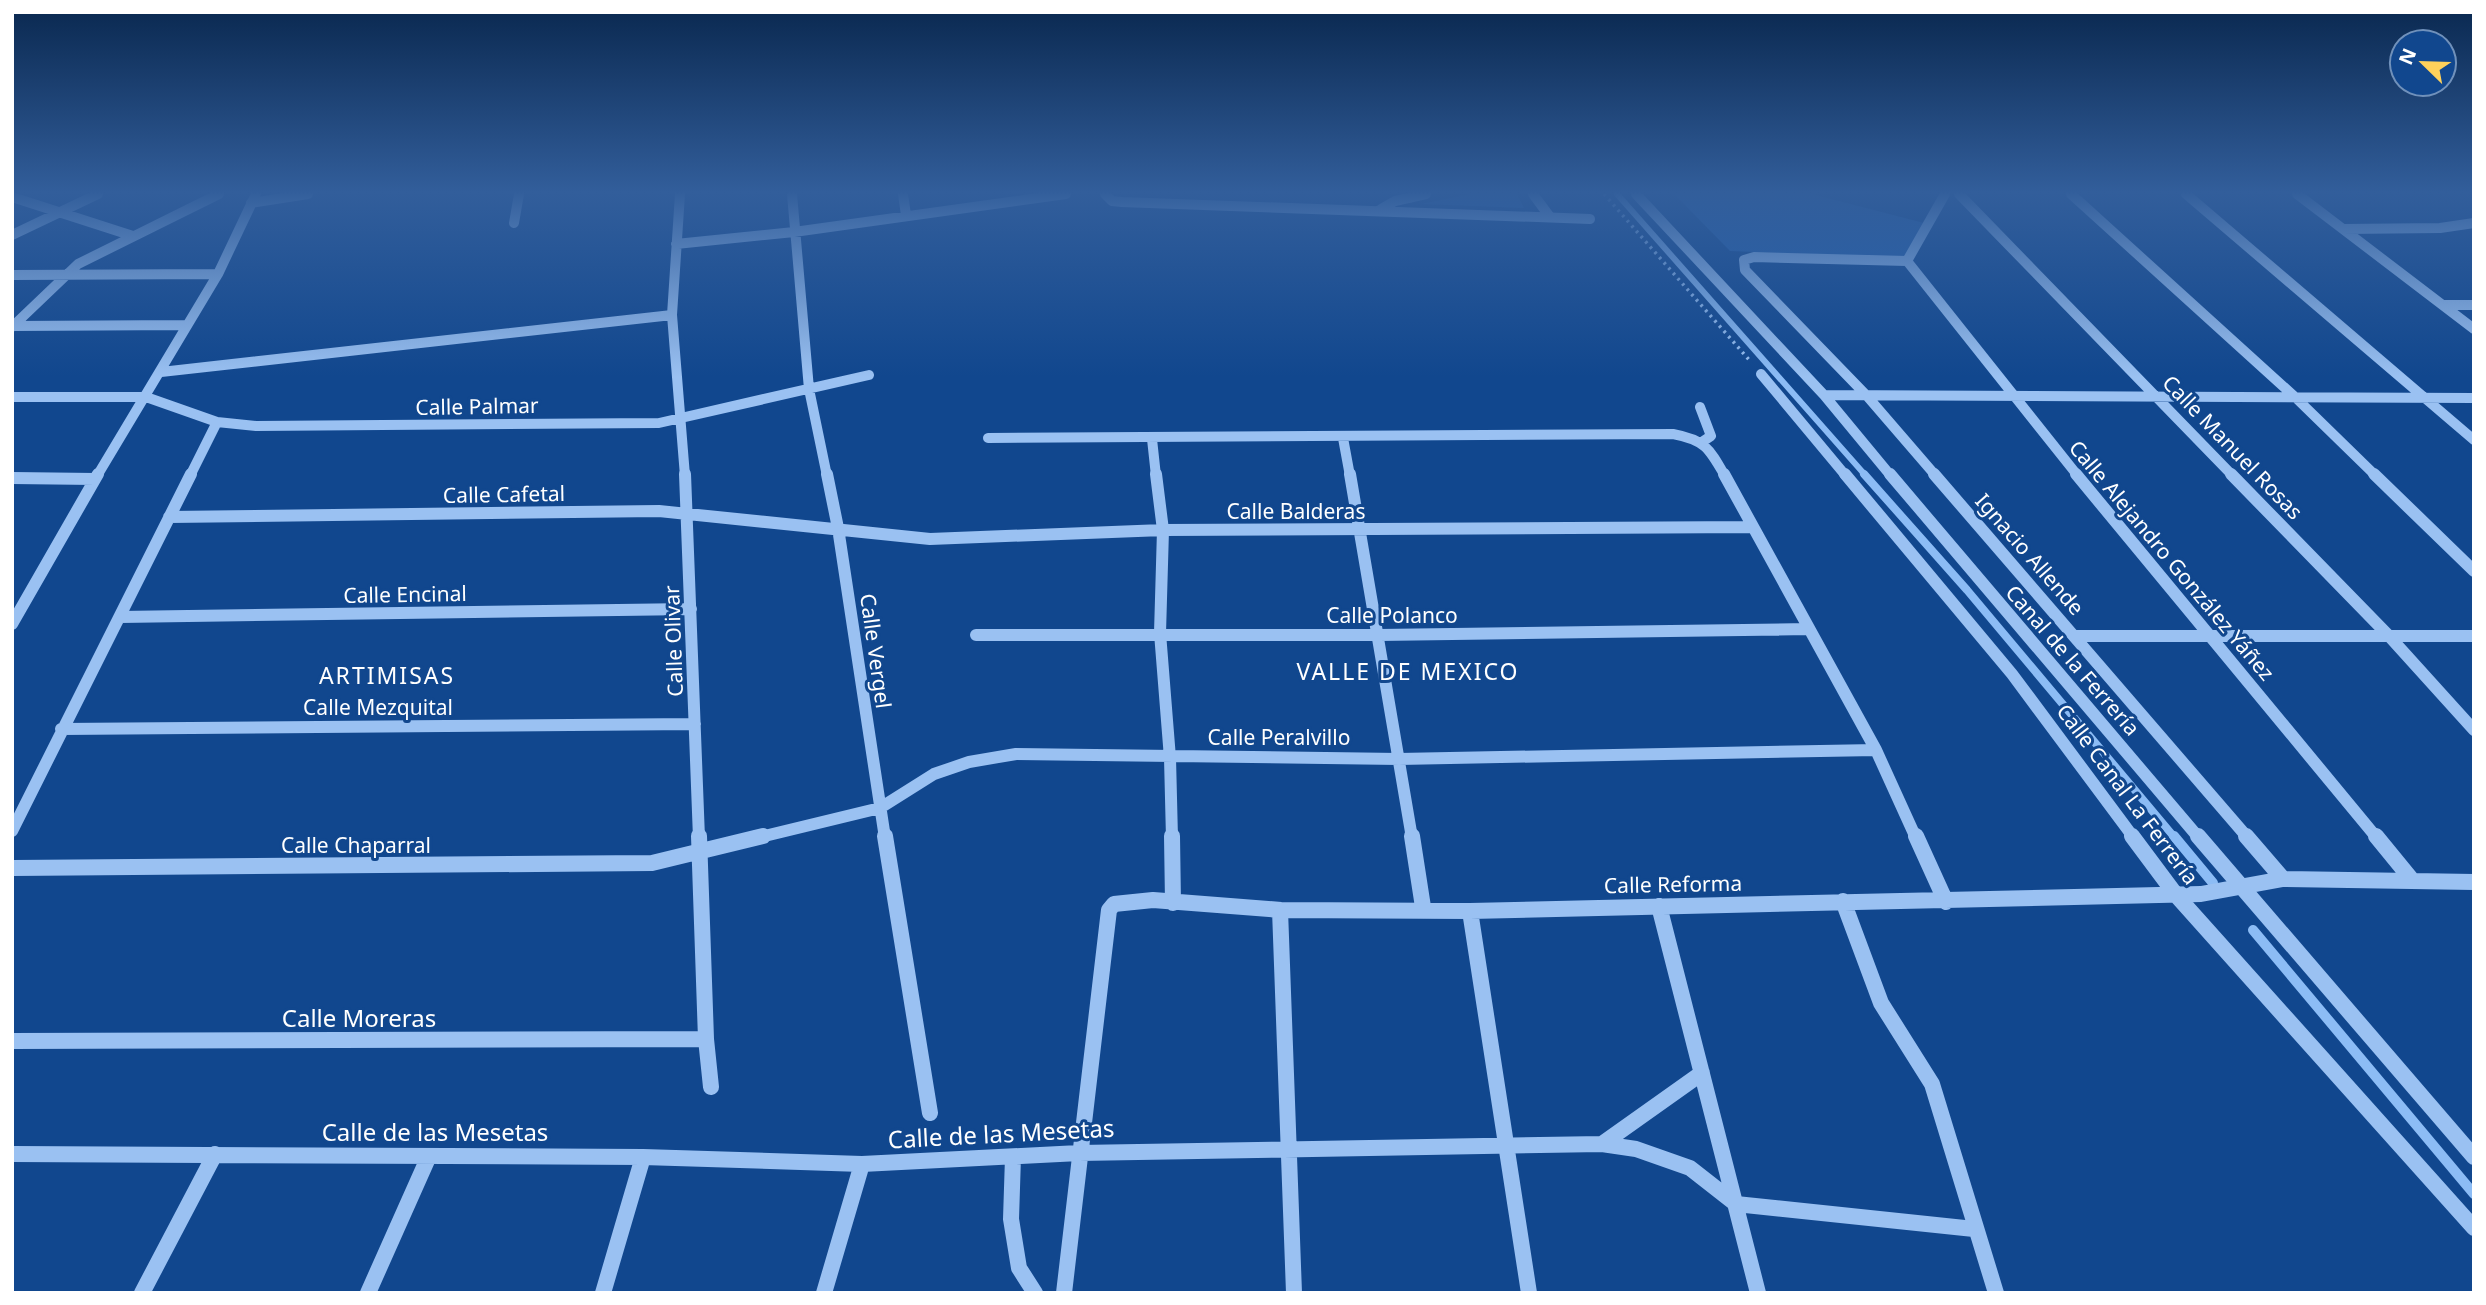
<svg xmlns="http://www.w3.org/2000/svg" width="2486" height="1305" font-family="'Noto Sans',sans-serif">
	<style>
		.green { fill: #2360ad }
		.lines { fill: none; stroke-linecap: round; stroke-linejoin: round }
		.stream-far2 { stroke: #8cbcf5; stroke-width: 6 }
		.stream-far1 { stroke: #8cbcf5; stroke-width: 8 }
		.stream { stroke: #8cbcf5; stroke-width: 10 }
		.path { stroke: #9ac1f2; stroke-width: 3.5; stroke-dasharray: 2.5 4.5; stroke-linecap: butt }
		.minor-far2 { stroke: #9ac1f2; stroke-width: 10 }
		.minor-far1 { stroke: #9ac1f2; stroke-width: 12 }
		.minor { stroke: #9ac1f2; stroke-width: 16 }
		.labels { text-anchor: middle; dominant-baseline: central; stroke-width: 6; stroke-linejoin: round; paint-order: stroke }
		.street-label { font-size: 21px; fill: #fff; stroke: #11478e }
		.neighbourhood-label { font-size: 23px; letter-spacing: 2px; fill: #fff; stroke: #11478e }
		.near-street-label { font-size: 24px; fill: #fff; stroke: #11478e }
	</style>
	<rect width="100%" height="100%" fill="#11478e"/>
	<path class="green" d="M1470 194H1517L1524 208 1421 204Z
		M1674 194H1812L1924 223 1904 258 1730 251Z"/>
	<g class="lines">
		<path class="stream-far2" d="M1617 194 1866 476"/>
		<path class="stream-far1" d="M1864 474 1967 590 2175 838"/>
		<path class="stream" d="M2174 836 2213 883
			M2253 930 2474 1194"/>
		<path class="path" d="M1604 194 1751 362"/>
		<path class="minor-far2" d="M680 194 672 315 685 476
			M792 194 809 389 827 476
			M903 194 906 215
			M1105 194 1112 201 1122 202 1590 219
			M1533 194 1550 217
			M1636 194 1824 395 1891 476
			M1959 194 2233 476
			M2071 194 2295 397 2376 476
			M2186 194 2474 440
			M2297 194 2474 329
			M12 197 133 236
			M251 203 308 194
			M1381 209 1395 201 1426 194
			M514 223 519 194
			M2343 229 2440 228 2474 223
			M12 235 98 194
			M676 244 794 232 1066 194
			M1907 261 2078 476
			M12 275 218 274
			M2443 305H2474
			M13 326 185 325
			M12 327 78 264 219 194
			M161 372 672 315
			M1761 374 1846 476
			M1824 395 2474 398
			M12 397H146L217 422 256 426 659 423 869 375
			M1700 407 1711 436 1702 442
			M988 438 1673 434C1705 440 1709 448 1725 476
			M1343 438 1350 476
			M1152 439 1156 476
			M97 476 218 274 256 194
			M190 476 217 422
			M1936 476 1867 396 1745 270 1744 260 1754 257 1907 261 1945 194"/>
		<path class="minor-far1" d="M685 474 699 838
			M827 474 838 528 885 838
			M1156 474 1163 530 1160 633 1170 758 1172 838
			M1350 474 1412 838
			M1724 474 1876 750 1916 838
			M1845 474 2012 674 2134 838
			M1890 474 2199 838
			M1934 474 2248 838
			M2076 474 2377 838
			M2231 474 2389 636 2474 730
			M2374 474 2474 571
			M12 478 95 479
			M169 517 659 511 930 539 1163 530 1753 527
			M120 617 691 609
			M12 624 98 474
			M976 635H1379L1809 629
			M2076 636H2474
			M61 729 695 724
			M12 831 191 474
			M756 838 880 808 934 774 969 762 1016 754 1399 759 1876 750"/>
		<path class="minor" d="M699 836 706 1039 711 1087
			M885 836 930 1113
			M1172 836 1173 903
			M1412 836 1423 907
			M1916 836 1946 902
			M2132 836 2176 895 2474 1228
			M2198 836 2474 1157
			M2246 836 2283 879
			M2376 836 2412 880
			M12 868 652 863 763 836
			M1843 901 1881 1003 1932 1084 1996 1293
			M1659 906 1758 1293
			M1280 910 1294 1293
			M1470 911 1529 1293
			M12 1041 706 1039
			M1602 1144 1702 1073
			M12 1154 643 1157 862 1164 1079 1153 1602 1144 1636 1149 1690 1168 1736 1204 1974 1229
			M1013 1157 1011 1219 1019 1268 1035 1293
			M142 1293 215 1154
			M368 1293 429 1156
			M603 1293 643 1157
			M824 1293 862 1164
			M1064 1293 1109 910 1114 904 1153 900 1281 910 1470 911 2201 894 2283 879 2474 882"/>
	</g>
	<linearGradient id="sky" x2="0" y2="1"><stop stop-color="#09274e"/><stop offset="0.51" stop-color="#325e9b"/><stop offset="1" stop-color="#325e9b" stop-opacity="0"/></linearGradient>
	<rect width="2486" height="377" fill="url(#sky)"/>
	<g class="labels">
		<g class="street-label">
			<text transform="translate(477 406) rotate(-1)">Calle Palmar</text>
			<text transform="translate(2233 447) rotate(46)">Calle Manuel Rosas</text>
			<text transform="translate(504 494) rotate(-1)">Calle Cafetal</text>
			<text x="1296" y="511">Calle Balderas</text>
			<text transform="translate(2030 554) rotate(49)">Ignacio Allende</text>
			<text transform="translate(2172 560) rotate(50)">Calle Alejandro González Yáñez</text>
			<text transform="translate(405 594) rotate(-1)">Calle Encinal</text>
			<text x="1392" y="615">Calle Polanco</text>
			<text transform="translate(673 641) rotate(-92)">Calle Olivar</text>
			<text transform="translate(876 651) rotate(82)">Calle Vergel</text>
			<text transform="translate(2073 660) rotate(49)">Canal de la Ferrería</text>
			<text x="378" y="707">Calle Mezquital</text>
			<text x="1279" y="737">Calle Peralvillo</text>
			<text transform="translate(2128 794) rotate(53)">Calle Canal La Ferrería</text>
			<text x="356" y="845">Calle Chaparral</text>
			<text transform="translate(1673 884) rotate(-1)">Calle Reforma</text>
		</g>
		<g class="neighbourhood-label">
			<text x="1408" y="671">VALLE DE MEXICO</text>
			<text x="387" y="675">ARTIMISAS</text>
		</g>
		<g class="near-street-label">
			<text x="359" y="1017">Calle Moreras</text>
			<text x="435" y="1131">Calle de las Mesetas</text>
			<text transform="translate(1001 1133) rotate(-3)">Calle de las Mesetas</text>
		</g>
	</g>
	<rect width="2486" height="1305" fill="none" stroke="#ffffff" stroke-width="28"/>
	<g transform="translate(2423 63) rotate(293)"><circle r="33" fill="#11478e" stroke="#7091bb" stroke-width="2"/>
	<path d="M0-5L12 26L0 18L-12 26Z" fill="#ffd15b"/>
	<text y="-10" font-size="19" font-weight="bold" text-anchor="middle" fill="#ffffff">N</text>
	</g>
</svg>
